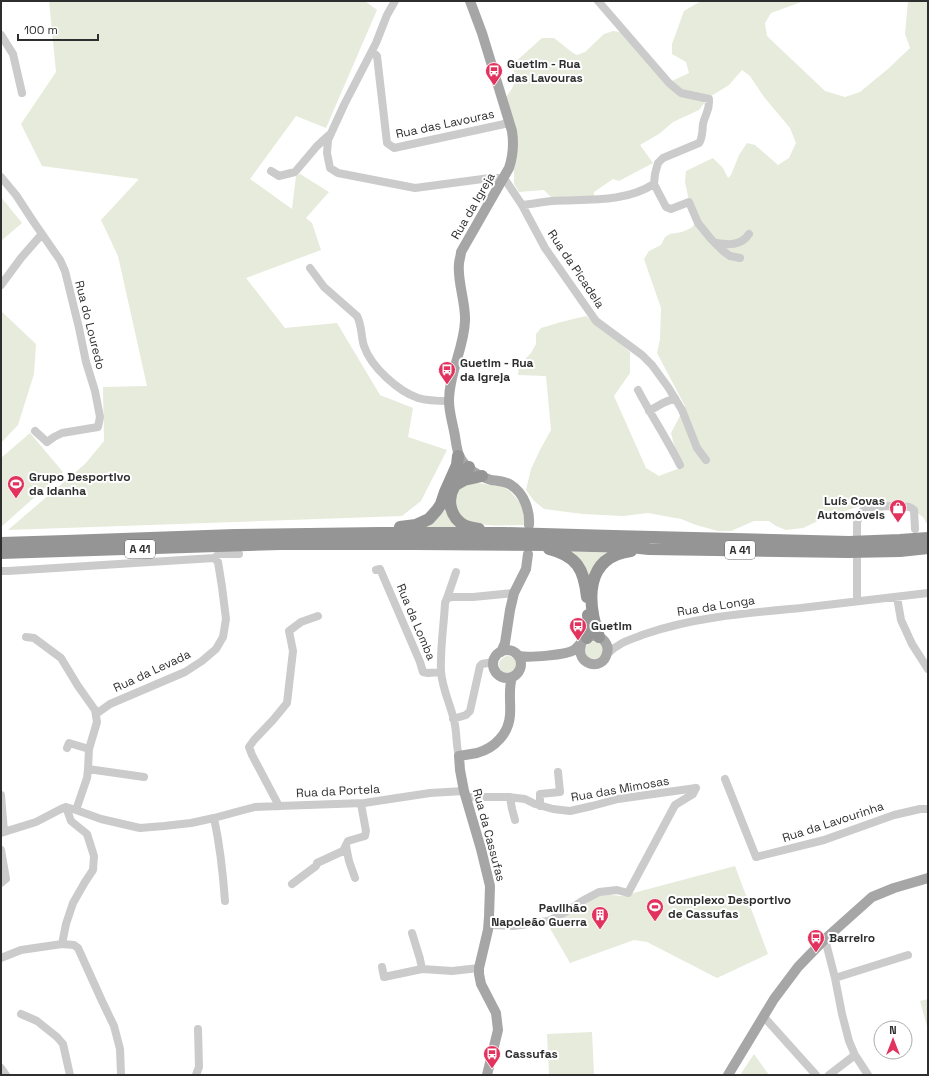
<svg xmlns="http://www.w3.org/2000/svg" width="929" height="1076" font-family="'Space Grotesk',sans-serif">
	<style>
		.green { fill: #e6ebdb }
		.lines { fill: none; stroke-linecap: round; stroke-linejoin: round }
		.minor { stroke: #cbcbcb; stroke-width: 8 }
		.major { stroke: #a6a6a6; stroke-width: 10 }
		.highway { stroke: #959595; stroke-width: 12 }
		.labels { text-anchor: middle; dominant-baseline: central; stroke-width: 4; stroke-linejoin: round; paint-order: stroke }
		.shield { fill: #fff; stroke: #6d6d6d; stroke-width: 1 }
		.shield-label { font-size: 11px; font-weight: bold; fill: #2e2e2e }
		.poi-label { font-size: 12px; font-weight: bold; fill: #2e2e2e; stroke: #fff; text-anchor: start }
		.street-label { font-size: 12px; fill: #2e2e2e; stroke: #fff }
	</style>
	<rect width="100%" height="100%" fill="#fff"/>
	<path class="green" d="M49 1H365L377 10 326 128 296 116 250 179 292 209 296 176 300 174 329 192 306 218 312 223 321 250 246 278 285 328 337 323 380 395 413 408 408 437 447 450 421 501 402 516 8 530 85 464 104 441 103 387 147 386 118 256 101 220 139 179 42 166 21 124 56 72Z
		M701 1H804L771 13 765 23 767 36 825 91 845 97 860 92 889 68 910 48 905 34 908 1H928V526L923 517 907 506 893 503 875 501 824 518 803 528 786 530 776 526 769 521H754L731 531H718L696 525 681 519 648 513 623 516 583 514 544 509 534 501 526 490 531 469 540 450 551 430 546 376 518 375 519 365 531 353 536 344V334L541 328 561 322 586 316 611 335 630 352V373L614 396 646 468 659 476 680 468 671 433 685 406 657 353 660 339 661 308 644 259 649 251 661 245 665 237 670 234 682 232 691 228 697 222 690 206 685 182 686 171 713 158 723 168 728 178 731 175 739 155 747 143 755 145 778 165 789 158 796 143 790 128 764 97 750 76 742 70 729 85 708 98 699 110 673 122 659 134 640 145 653 163 619 181 613 179 594 192V196L565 198 551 197 544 190 519 192 514 184V160L506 97C517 83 515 81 513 64L542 38H554L573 53 577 55 585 52 604 34 613 31 627 33 672 81 689 73 686 62 672 54V44L684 11Z
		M1 197 22 223 1 241Z
		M1 311 36 344 34 374 18 425 1 443Z
		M30 433 63 472 1 527V458Z
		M472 482 503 487 510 491 522 505 525 525C508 525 470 529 459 514 454 508 456 499 456 492L463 484Z
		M445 504 464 528H421Z
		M565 551 616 553 590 585Z
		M585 650a9 9 0 1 1 18 0a9 9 0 1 1-18 0Z
		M499 665a9 9 0 1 1 18 0a9 9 0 1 1-18 0Z
		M735 866 768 954 717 978 647 942 634 940 570 963 548 925 571 914 595 897 601 894 622 896Z
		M928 999V1030L920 1001Z
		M592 1032 594 1075H549L547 1034Z
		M754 1054 769 1075H740Z"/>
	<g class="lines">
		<path class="minor" d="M395 1 387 15 376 43 344 105 328 140 327 153 330 168 338 173 415 188 490 178H504L522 205 545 248 596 321 642 355 652 365 668 387 682 410 697 448 706 460
			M598 1 669 83 681 93 709 99C710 111 705 114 703 124 702 131 703 138 699 143L663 158 658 163 655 174 654 184 666 207 671 209 689 202 698 223 711 239 723 251 730 256 740 258
			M1 35 13 54 22 93
			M372 51 377 56 387 143 394 148 509 123
			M271 171 279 176 295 172 317 146 329 135
			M1 177 16 195 33 221 60 260 65 271 79 328 86 362 95 391 100 417 98 427 62 433 54 437 47 442 35 431
			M522 205C532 204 542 202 552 201 587 199 624 203 654 184
			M716 243C728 245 741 246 749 234
			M310 268 324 287 357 316C362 325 361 337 364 346 371 367 398 391 418 398 428 401 439 401 449 401
			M1 285 21 258 42 234
			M638 390C651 415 667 439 680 465
			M649 411 663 403 675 398
			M376 570 380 569 420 662 423 672 428 673 441 672
			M1 571H8L214 558 219 554H239
			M897 597 901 620 912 644 928 669
			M447 598 456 572
			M857 601V523C858 518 859 513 864 510 871 506 901 505 909 507 912 508 912 508 914 510L915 529
			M26 637 34 638 61 658 78 686 95 710 97 722 89 749 88 769 87 778 76 810
			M607 654C620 642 629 640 645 634 695 617 748 613 801 608 843 603 886 598 928 593
			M96 714 110 704 185 672 202 661 216 649 223 637 226 619 222 587 218 562 214 558
			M453 719 466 715 470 711 480 666 482 664 493 662
			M67 748 69 743 89 749
			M459 756C456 746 457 736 455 725 452 707 442 690 441 671 440 648 444 625 445 603L447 598 453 597H473L514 593
			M88 769 144 777
			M725 779 756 857 824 840 894 815 920 809H928
			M1 795 4 832
			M466 797H508L525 799 535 804 553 809 570 811 592 806 618 799 696 788
			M510 797 512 809 515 820
			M279 806 252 755 249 747 254 740 273 720 287 703 293 651 289 631 301 622 318 616
			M540 806V794L560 792 558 772
			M214 818C220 846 223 873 225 901
			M1 833 36 822 61 809 66 807 76 810 101 819 140 828 164 826 191 823 214 818 236 812 255 807 279 806 364 803 430 793 464 791
			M346 846 349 861 355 878
			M1 850 6 879 1 883
			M292 884 316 866 317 863 343 851 348 841 365 836 366 831 361 804
			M488 925 514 926 548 921 566 912 582 901 599 892 617 890 628 893 675 805 693 794 696 788
			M412 933 420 959 422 969
			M825 939 835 978 842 1014 849 1041 855 1055 868 1075
			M62 944 66 924 73 903 85 882 93 870 94 856 87 834 71 821 66 807
			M1 958 21 950 62 944 74 945 78 948 102 1001 114 1026 120 1049 121 1075
			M382 967 384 977 422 969 452 971 479 968
			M835 978 908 955
			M21 1014 37 1021 57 1037 63 1044 70 1075
			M764 1017 816 1075
			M1 1068 6 1075
			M196 1075 199 1067 198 1029
			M829 1075 855 1055"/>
		<path class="major" d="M470 1 482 33 512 131C514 144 513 156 509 168L461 252C461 256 459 260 459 264 457 281 466 303 465 321 464 348 449 373 449 401 449 411 452 421 454 431 456 439 456 450 460 457 465 468 480 477 491 480 498 481 505 481 511 485 524 493 530 511 529 525
			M493 664a14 14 0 1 1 28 0a14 14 0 1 1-28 0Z
			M501 652 505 643 510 610 514 593 526 569 528 554
			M519 656C529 658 566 655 574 650 580 646 583 638 591 636 600 634 610 643 607 653 603 672 575 665 581 645
			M487 1075 498 1030 496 1013 481 984 479 974V968L488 930 489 917 490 886 481 849 464 791 460 770 459 756C465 755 471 754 477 753 495 748 509 733 510 715 511 702 508 690 512 677
			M728 1075 774 999 798 967 825 939 872 897 894 888 928 878"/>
		<path class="highway" d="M469 467C464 474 458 480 454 487 446 500 451 518 464 525 468 527 474 528 479 529
			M457 484 464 480 482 476
			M400 527 416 525 429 519 437 510 441 504 445 492 457 465 458 456
			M1 543 66 541 235 535 381 533H505L613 536 849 542 900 540 928 538
			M549 549C577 556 584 569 587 597
			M1 553 280 544H415L554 545 630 547 649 549 848 552 900 551 928 548
			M599 637C587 602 584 557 631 551
			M587 638 589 624 588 615"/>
	</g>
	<defs>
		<symbol id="bus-pin" viewBox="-11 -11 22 30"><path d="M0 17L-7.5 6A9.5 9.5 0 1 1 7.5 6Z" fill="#e1335d" stroke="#fff"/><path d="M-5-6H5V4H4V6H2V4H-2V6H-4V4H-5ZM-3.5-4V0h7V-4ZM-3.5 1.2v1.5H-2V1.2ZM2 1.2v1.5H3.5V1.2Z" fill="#fff"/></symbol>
		<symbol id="stadium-pin" viewBox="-11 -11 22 30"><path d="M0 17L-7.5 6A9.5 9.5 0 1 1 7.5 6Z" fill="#e1335d" stroke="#fff"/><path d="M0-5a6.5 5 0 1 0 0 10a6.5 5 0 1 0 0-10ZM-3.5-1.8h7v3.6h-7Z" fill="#fff"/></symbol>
		<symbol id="shop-pin" viewBox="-11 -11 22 30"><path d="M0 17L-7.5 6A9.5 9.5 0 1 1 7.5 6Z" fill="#e1335d" stroke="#fff"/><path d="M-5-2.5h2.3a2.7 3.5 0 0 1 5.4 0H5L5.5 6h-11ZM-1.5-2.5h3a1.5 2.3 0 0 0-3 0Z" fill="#fff"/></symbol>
		<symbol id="building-pin" viewBox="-11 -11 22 30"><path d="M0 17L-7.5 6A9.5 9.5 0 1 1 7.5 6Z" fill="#e1335d" stroke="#fff"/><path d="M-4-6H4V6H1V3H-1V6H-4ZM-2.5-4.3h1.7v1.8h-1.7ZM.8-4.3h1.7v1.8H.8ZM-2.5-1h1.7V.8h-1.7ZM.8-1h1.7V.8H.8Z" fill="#fff"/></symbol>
	</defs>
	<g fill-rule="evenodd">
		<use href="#bus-pin" x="484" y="61" width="20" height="27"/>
		<use href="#bus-pin" x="437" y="360" width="20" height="27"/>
		<use href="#stadium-pin" x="6" y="474" width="20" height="27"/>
		<use href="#shop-pin" x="888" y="498" width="20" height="27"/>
		<use href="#bus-pin" x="568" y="616" width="20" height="27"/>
		<use href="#stadium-pin" x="645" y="897" width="20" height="27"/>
		<use href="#building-pin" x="590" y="905" width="20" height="27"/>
		<use href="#bus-pin" x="806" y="928" width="20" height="27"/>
		<use href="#bus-pin" x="482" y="1044" width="20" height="27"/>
	</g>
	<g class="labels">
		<g class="shield">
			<rect x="125" y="540" width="30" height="18" rx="3"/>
			<rect x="725" y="541" width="30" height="18" rx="3"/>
		</g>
		<g class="shield-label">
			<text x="140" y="549">A 41</text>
			<text x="740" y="550">A 41</text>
		</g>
		<g class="poi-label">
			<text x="507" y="64">Guetim - Rua<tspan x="507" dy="14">das Lavouras</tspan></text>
			<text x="460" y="363">Guetim - Rua<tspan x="460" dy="14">da Igreja</tspan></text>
			<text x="29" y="477">Grupo Desportivo<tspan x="29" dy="14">da Idanha</tspan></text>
			<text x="885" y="501" text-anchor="end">Luís Covas<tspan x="885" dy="14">Automóveis</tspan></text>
			<text x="591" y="626">Guetim</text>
			<text x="668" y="900">Complexo Desportivo<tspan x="668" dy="14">de Cassufas</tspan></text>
			<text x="587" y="908" text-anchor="end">Pavilhão<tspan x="587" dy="14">Napoleão Guerra</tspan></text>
			<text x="829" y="938">Barreiro</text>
			<text x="505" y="1054">Cassufas</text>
		</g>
		<g class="street-label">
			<text transform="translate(445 124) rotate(-12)">Rua das Lavouras</text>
			<text transform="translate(473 206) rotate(-60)">Rua da Igreja</text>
			<text transform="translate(576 269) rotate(56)">Rua da Picadela</text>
			<text transform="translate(90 325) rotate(76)">Rua do Louredo</text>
			<text transform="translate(716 606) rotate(-9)">Rua da Longa</text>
			<text transform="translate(416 622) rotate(67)">Rua da Lomba</text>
			<text transform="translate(152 671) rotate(-25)">Rua da Levada</text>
			<text transform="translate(620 789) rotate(-10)">Rua das Mimosas</text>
			<text transform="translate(338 791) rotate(-3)">Rua da Portela</text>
			<text transform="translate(833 822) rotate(-18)">Rua da Lavourinha</text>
			<text transform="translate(489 835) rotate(75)">Rua da Cassufas</text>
		</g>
	</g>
	<rect width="929" height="1076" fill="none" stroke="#2e2e2e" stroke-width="4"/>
	<g transform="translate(893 1040)"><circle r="19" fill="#ffffff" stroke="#ababab"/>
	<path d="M0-3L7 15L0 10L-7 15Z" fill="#e1335d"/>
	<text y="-6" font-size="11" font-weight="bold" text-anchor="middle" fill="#2e2e2e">N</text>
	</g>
	<path d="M18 34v6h80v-6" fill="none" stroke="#2e2e2e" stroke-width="2"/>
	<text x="24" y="34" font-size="12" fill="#2e2e2e" stroke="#ffffff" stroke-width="3" paint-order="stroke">100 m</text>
</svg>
